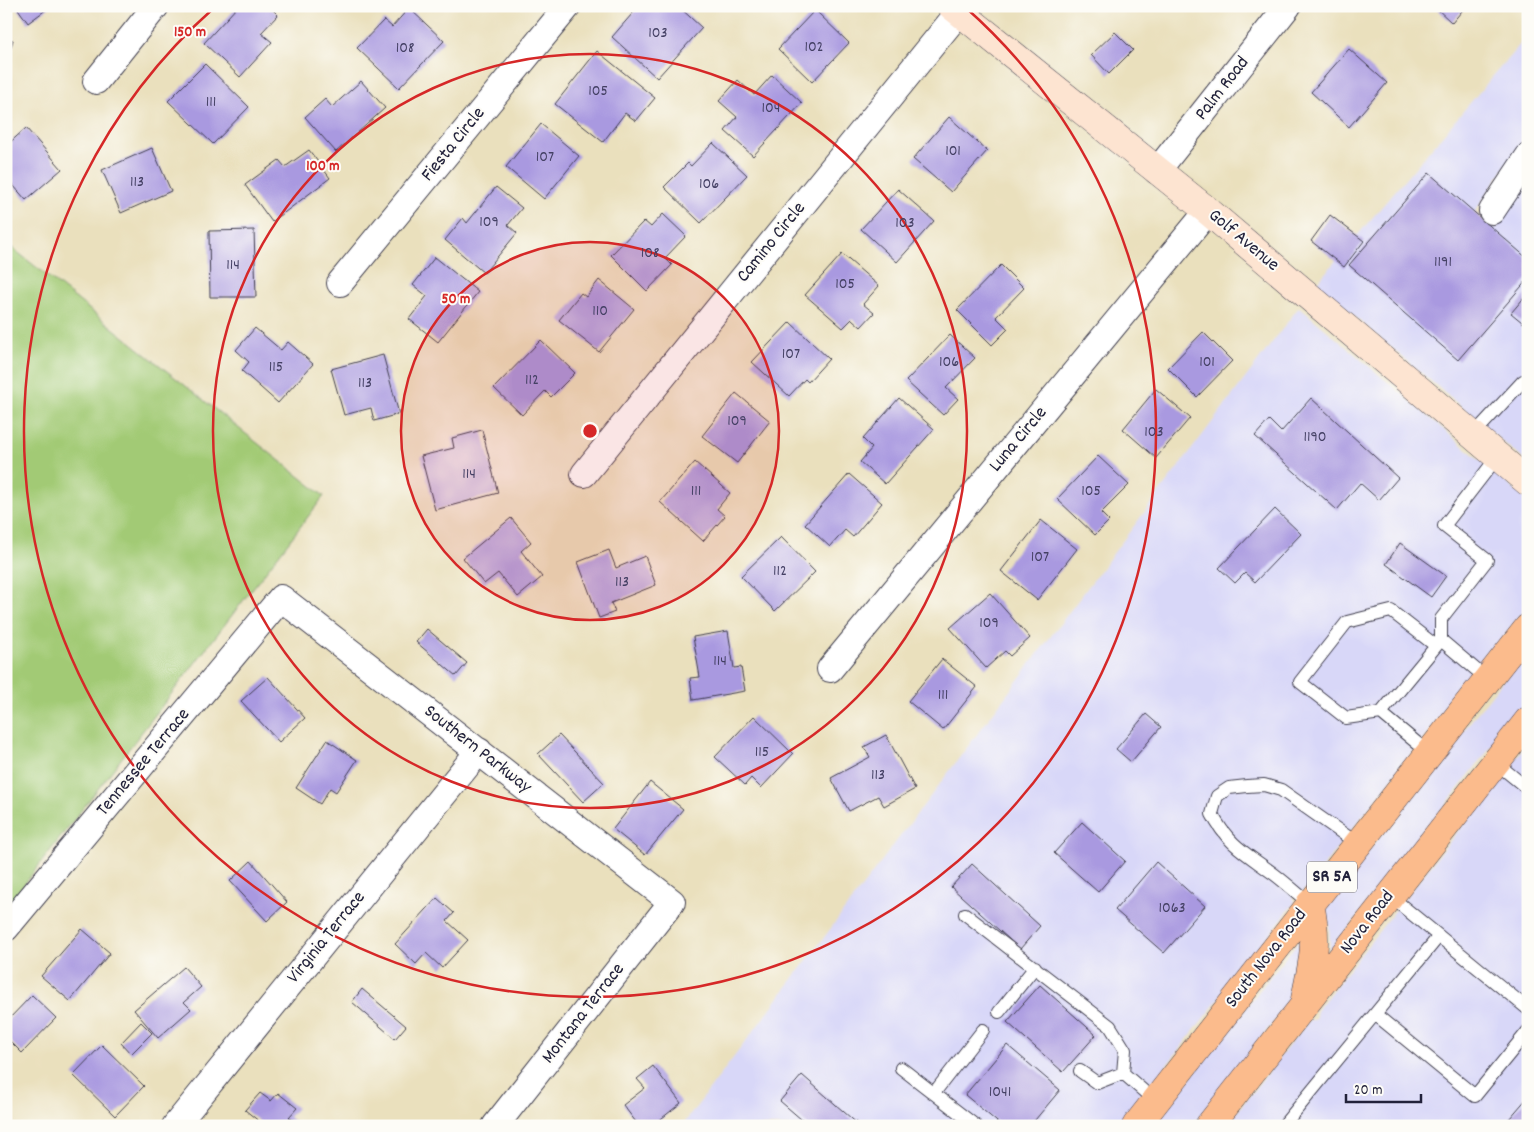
<svg xmlns="http://www.w3.org/2000/svg" width="1534" height="1132" font-family="Dekko,sans-serif">
	<style>
		.built { fill: #d8d7f8 }
		.green { fill: #a2ca75; stroke: #627658 }
		.building { fill: #a999e0 }
		.lines { fill: none; stroke-linecap: round; stroke-linejoin: round }
		.lane-casing { stroke: #403e4e; stroke-width: 14 }
		.street-casing { stroke: #403e4e; stroke-width: 28 }
		.secondary-casing { stroke: #403e4e; stroke-width: 29 }
		.primary-casing { stroke: #403e4e; stroke-width: 29 }
		.lane { stroke: #fff; stroke-width: 12 }
		.street { stroke: #fff; stroke-width: 26 }
		.secondary { stroke: #fde4d1; stroke-width: 28 }
		.primary { stroke: #fbbb8c; stroke-width: 28 }
		.ring { fill: none; stroke: #d62828; stroke-width: 2.5 }
		.labels { text-anchor: middle; dominant-baseline: central; stroke-width: 4; stroke-linejoin: round; paint-order: stroke }
		.number-label { font-size: 16px; fill: #444064 }
		.shield { fill: #fdfcf7; stroke: #646373; stroke-width: 1 }
		.shield-label { font-size: 18px; font-weight: bold; fill: #22223b }
		.street-label { font-size: 19px; fill: #22223b; stroke: #fdfcf7 }
		.centre { fill: #d62828; stroke: #fdfcf7; stroke-width: 2.5 }
		.ring-label { font-size: 15px; text-anchor: middle; font-weight: bold; fill: #d62828; stroke: #fdfcf7; stroke-width: 4; stroke-linejoin: round; paint-order: stroke }
	</style>
	<rect width="100%" height="100%" fill="#fdfcf7"/>
	<filter id="ink" filterUnits="userSpaceOnUse"><feTurbulence type="fractalNoise" baseFrequency=".02" numOctaves="2"/><feDisplacementMap in="SourceGraphic" scale="10" xChannelSelector="R" yChannelSelector="G"/><feConvolveMatrix kernelMatrix="1 2 1 2 8 2 1 2 1" color-interpolation-filters="sRGB"/></filter>
	<filter id="wash" filterUnits="userSpaceOnUse"><feTurbulence type="fractalNoise" baseFrequency=".0096" numOctaves="4" result="noise"/><feDisplacementMap in="SourceGraphic" scale="20" xChannelSelector="R" yChannelSelector="G"/><feGaussianBlur stdDeviation="1.12" result="paint"/><feColorMatrix in="noise" values="0 0 0 0 0 0 0 0 0 0 0 0 0 0 0 0 0 1.4 0 .05"/><feComposite in="paint" operator="in"/></filter>
	<g filter="url(#wash)">
		<rect width="100%" height="100%" fill="#eae0bd"/>
		<path class="built" d="M1528 35V133L1472 216 1496 228 1528 181V463L1316 284Z
			M1299 307 1528 501V606L1302 893 1293 895 1295 902 1119 1126H682Z
			M1528 649V700L1330 952 1329 925 1325 906Z
			M1528 742V1126H1226L1309 1020H1315L1317 1010Z
			M1301 938V954L1290 1001 1192 1126H1152Z"/>
		<path class="green" d="M6 243 324 496 6 908Z"/>
		<g id="blocks">
			<path class="building" d="M16 6H51L28 23Z
				M238 6H269L278 15 261 33 272 42 240 77 204 43Z
				M639 6H678L702 28 657 78 612 37Z
				M1434 6H1466L1452 23Z
				M409 8 444 41 399 88 357 48 384 20 392 27Z
				M815 10 849 43 812 82 778 49Z
				M1115 32 1133 50 1109 74 1091 55Z
				M6 38 13 40 7 61H6Z
				M1349 49 1387 83 1349 127 1311 92Z
				M597 51 655 98 636 121 625 113 603 142 555 104Z
				M205 64 249 107 213 144 168 101Z
				M772 75 802 103 753 156 725 131 737 117 719 101 738 80 754 95Z
				M361 81 385 108 336 152 305 117 325 99 332 107Z
				M949 117 987 151 951 192 913 159Z
				M541 124 579 156 544 199 506 167Z
				M26 128 62 169 26 200 6 177V146Z
				M713 143 747 175 701 223 664 187 688 163 691 166Z
				M152 148 171 191 121 213 102 170Z
				M309 150 330 178 272 222 245 185 279 160 285 167Z
				M1429 173 1528 259V279L1458 360 1349 265Z
				M496 187 522 208 508 225 517 233 484 273 445 240 463 218 467 223Z
				M898 189 934 221 897 262 861 229Z
				M663 214 686 236 665 258 672 265 647 291 611 255 644 221 651 227Z
				M1330 215 1364 241 1344 267 1311 241Z
				M254 230 256 297H210L209 231Z
				M842 254 879 286 863 304 874 313 861 327 852 319 843 328 805 295Z
				M435 257 478 292 438 342 409 319 427 296 413 285Z
				M1001 265 1024 288 996 317 1008 329 992 345 957 310Z
				M599 280 634 309 599 352 559 320 581 293 586 297Z
				M1528 293V327L1511 313Z
				M790 322 829 359 808 382 805 379 789 396 752 362Z
				M255 328 281 350 288 342 313 364 278 403 242 371 249 362 236 350Z
				M1203 332 1232 361 1197 397 1168 368Z
				M950 335 975 358 946 388 958 399 943 415 906 381Z
				M541 340 575 373 551 397 545 391 522 415 494 388Z
				M383 355 399 414 374 421 371 408 344 415 331 369Z
				M1156 389 1190 418 1156 458 1123 429Z
				M736 393 770 421 737 463 702 436Z
				M899 398 934 429 885 484 860 462 872 448 863 439Z
				M1311 398 1398 478 1379 500 1360 483 1337 510 1255 436 1269 420 1281 432Z
				M482 430 498 493 435 510 421 456 454 448 452 438Z
				M1098 456 1129 485 1101 513 1109 521 1095 535 1057 499Z
				M695 462 730 493 717 509 725 516 703 541 660 502Z
				M849 474 882 503 853 537 845 530 830 547 805 524Z
				M1275 509 1301 534 1255 582 1245 573 1235 583 1219 568Z
				M511 518 531 542 521 551 542 577 518 597 498 573 484 584 463 558Z
				M1041 520 1077 549 1037 600 1001 571Z
				M781 537 815 572 775 611 741 576Z
				M1400 543 1446 576 1431 597 1386 564Z
				M609 550 616 568 645 556 656 585 611 603 615 612 599 618 578 562Z
				M990 593 1030 638 1010 656 1005 651 986 668 950 628Z
				M427 629 467 663 456 676 416 642Z
				M728 631 734 668 741 667 745 691 693 700 690 678 700 677 693 637Z
				M942 659 977 687 943 730 908 701Z
				M268 677 305 718 279 742 241 701Z
				M1146 714 1161 727 1131 762 1116 749Z
				M754 716 793 754 761 788 751 778 745 785 715 757Z
				M559 735 604 783 583 802 538 754Z
				M886 735 915 789 884 806 878 796 849 811 831 778 870 757 864 747Z
				M327 740 357 760 336 792 330 788 320 804 296 788Z
				M650 782 683 809 645 855 613 829Z
				M1082 822 1125 861 1098 892 1054 853Z
				M251 861 287 902 267 921 230 881Z
				M1156 862 1205 906 1164 953 1115 910Z
				M972 864 1040 926 1020 949 951 887Z
				M437 898 454 913 447 921 468 940 442 968 426 953 416 964 395 944Z
				M82 929 110 953 70 1001 41 976Z
				M184 967 201 987 184 1002 191 1009 158 1038 134 1010Z
				M1040 985 1096 1035 1063 1072 1007 1022Z
				M362 989 406 1026 395 1039 352 1002Z
				M32 995 56 1018 22 1053 6 1037V1022Z
				M141 1022 152 1033 131 1054 121 1043Z
				M102 1045 144 1086 115 1116 73 1075Z
				M1007 1045 1060 1090 1030 1126H1002L965 1095Z
				M653 1066 681 1103 652 1126H639L623 1105 645 1088 637 1079Z
				M802 1075 860 1126H809L780 1101Z
				M260 1093 271 1101 278 1093 297 1108 289 1117 300 1126H265L245 1110Z
				M1528 1097V1126H1503Z"/>
		</g>
	</g>
	<g filter="url(#ink)">
		<use href="#blocks" fill-opacity="0" stroke="#403e4e" stroke-width="1"/>
		<g class="lines">
			<defs>
				<path id="lane" d="M1473 435 1523 381 1528 385
					M1441 640V619L1487 560 1444 526 1498 456
					M1381 713 1346 718 1300 682 1347 622 1391 611 1436 646
					M1429 753 1381 713 1441 640 1487 679
					M1495 762 1528 789
					M1390 896 1528 1009
					M1310 904C1298 894 1286 883 1274 874 1247 854 1228 845 1212 814L1217 796 1229 788 1247 786 1264 785 1281 790 1358 844
					M965 914 1110 1026 1125 1050 1123 1073 1155 1101
					M999 1012 1035 967
					M1375 1014 1475 1096 1528 1031
					M901 1068 976 1126
					M1080 1071 1097 1083 1123 1073
					M934 1093 983 1030
					M1283 1126 1439 936"/>
				<path id="street" d="M96 81 156 6
					M1157 171 1288 6
					M1492 211 1528 157
					M340 283 568 6
					M584 474 959 12
					M830 669 1208 211
					M6 928 281 598 672 902 495 1126
					M175 1126 479 751"/>
				<path id="secondary" d="M952 6 1208 211 1528 482"/>
				<path id="primary" d="M1305 999C1313 962 1318 942 1310 904
					M1136 1126 1528 628
					M1209 1126 1528 721"/>
			</defs>
			<use href="#lane" class="lane-casing"/>
			<use href="#street" class="street-casing"/>
			<use href="#secondary" class="secondary-casing"/>
			<use href="#primary" class="primary-casing"/>
			<use href="#lane" class="lane"/>
			<use href="#street" class="street"/>
			<use href="#secondary" class="secondary"/>
			<use href="#primary" class="primary"/>
		</g>
	</g>
	<circle cx="590" cy="431" r="189" fill="#d62828" fill-opacity=".12"/>
	<g class="ring">
		<circle cx="590" cy="431" r="189"/>
		<circle cx="590" cy="431" r="377"/>
		<path d="M965 7A566 566 0 1 1 215 7"/>
	</g>
	<g class="labels">
		<g class="number-label">
			<text x="658" y="33">103</text>
			<text x="814" y="47">102</text>
			<text x="405" y="48">108</text>
			<text x="598" y="91">105</text>
			<text x="211" y="102">111</text>
			<text x="771" y="108">104</text>
			<text x="953" y="151">101</text>
			<text x="545" y="157">107</text>
			<text x="137" y="182">113</text>
			<text x="709" y="184">106</text>
			<text x="489" y="222">109</text>
			<text x="905" y="223">103</text>
			<text x="650" y="253">108</text>
			<text x="1443" y="262">1191</text>
			<text x="233" y="265">114</text>
			<text x="845" y="284">105</text>
			<text x="600" y="311">110</text>
			<text x="791" y="354">107</text>
			<text x="949" y="362">106</text>
			<text x="1207" y="362">101</text>
			<text x="276" y="367">115</text>
			<text x="532" y="380">112</text>
			<text x="365" y="383">113</text>
			<text x="737" y="421">109</text>
			<text x="1154" y="432">103</text>
			<text x="1315" y="437">1190</text>
			<text x="469" y="474">114</text>
			<text x="696" y="491">111</text>
			<text x="1091" y="491">105</text>
			<text x="1040" y="557">107</text>
			<text x="780" y="571">112</text>
			<text x="622" y="582">113</text>
			<text x="989" y="623">109</text>
			<text x="720" y="661">114</text>
			<text x="943" y="695">111</text>
			<text x="762" y="752">115</text>
			<text x="878" y="775">113</text>
			<text x="1172" y="908">1063</text>
			<text x="1000" y="1092">1041</text>
		</g>
		<rect class="shield" x="1307" y="861.5" width="50" height="31" rx="4"/>
		<g class="shield-label">
			<text x="1332" y="877">SR 5A</text>
		</g>
		<g class="street-label">
			<text transform="translate(1223 89) rotate(-52)">Palm Road</text>
			<text transform="translate(454 145) rotate(-51)">Fiesta Circle</text>
			<text transform="translate(1243 241) rotate(40)">Golf Avenue</text>
			<text transform="translate(772 243) rotate(-51)">Camino Circle</text>
			<text transform="translate(1019 440) rotate(-50)">Luna Circle</text>
			<text transform="translate(477 750) rotate(38)">Southern Parkway</text>
			<text transform="translate(144 763) rotate(-50)">Tennessee Terrace</text>
			<text transform="translate(1368 923) rotate(-52)">Nova Road</text>
			<text transform="translate(327 938) rotate(-51)">Virginia Terrace</text>
			<text transform="translate(1267 959) rotate(-52)">South Nova Road</text>
			<text transform="translate(584 1014) rotate(-52)">Montana Terrace</text>
		</g>
	</g>
	<circle cx="590" cy="431" r="8" class="centre"/>
	<g class="ring-label">
		<text x="190" y="36">150 m</text>
		<text x="323" y="170">100 m</text>
		<text x="456" y="303">50 m</text>
	</g>
	<rect width="1534" height="1132" fill="none" stroke="#fdfcf7" stroke-width="25"/>
	<path d="M1346 1094v8h75v-8" fill="none" stroke="#22223b" stroke-width="2.5"/>
	<text x="1354" y="1094" font-size="15" fill="#22223b" stroke="#fdfcf7" stroke-width="4" paint-order="stroke">20 m</text>
</svg>
